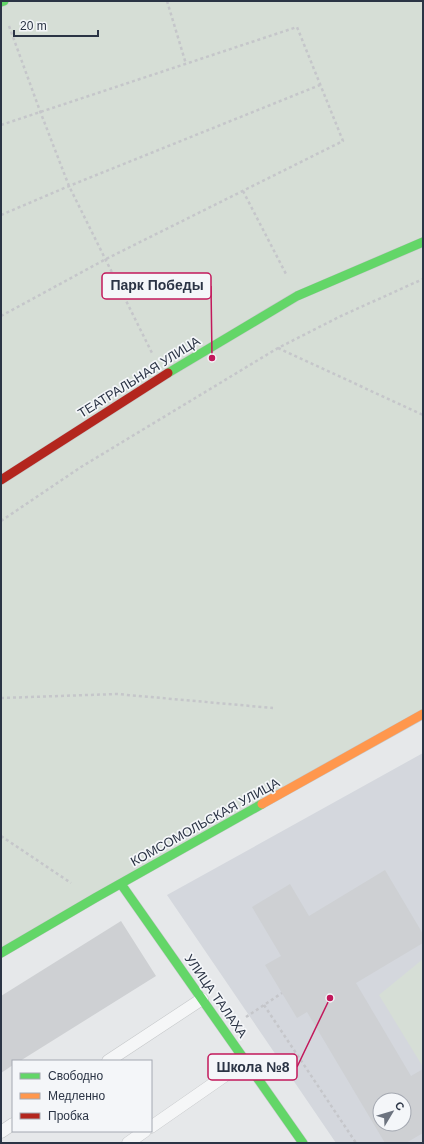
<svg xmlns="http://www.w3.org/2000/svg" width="424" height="1144" font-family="Arial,sans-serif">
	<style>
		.built { fill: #d4d7dd; fill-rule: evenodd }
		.green { fill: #d6ded6 }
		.building { fill: #ced0d3; fill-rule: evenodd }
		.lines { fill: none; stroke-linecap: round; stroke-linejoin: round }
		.lane-casing { stroke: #c4c6c8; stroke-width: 13 }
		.fast-casing { stroke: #c4c6c8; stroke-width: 10 }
		.slow-casing { stroke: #c4c6c8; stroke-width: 10 }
		.jam-casing { stroke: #c4c6c8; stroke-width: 10 }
		.path { stroke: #c5c6ca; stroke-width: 2.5; stroke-dasharray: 3 3; stroke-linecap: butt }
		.lane { stroke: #f5f6f7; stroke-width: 12 }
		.fast { stroke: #63d668; stroke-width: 9 }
		.slow { stroke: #ff974d; stroke-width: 9 }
		.jam { stroke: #b3261e; stroke-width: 9 }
		.labels { text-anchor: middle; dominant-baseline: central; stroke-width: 3.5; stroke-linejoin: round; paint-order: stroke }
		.street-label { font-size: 13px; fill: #2b3445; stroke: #f4f6f9 }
		.leader { fill: none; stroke: #c2185b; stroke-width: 1.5 }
		.callout-dot { fill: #c2185b; stroke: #f4f6f9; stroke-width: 1.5 }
		.callout { fill: #f4f6f9; stroke: #c2185b; stroke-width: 1.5 }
		.callout-label { font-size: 14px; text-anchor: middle; font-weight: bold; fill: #2b3445 }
	</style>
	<rect width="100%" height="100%" fill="#e6e8ea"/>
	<path class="built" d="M423 753V1143H336L167 895ZM380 1100H404V1124H380Z"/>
	<path class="green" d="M4 1H423V714L1 953V2Z
		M423 959V1067L379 995Z"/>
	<path class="building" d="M385 870 423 934V943L356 983 411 1076 423 1069V1133L406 1143H385L307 1012 297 1018 265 965 281 956 252 907 290 884 309 916ZM380 1100H404V1124H380Z
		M121 921 156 976 20 1061H13V1065L1 1073V996Z"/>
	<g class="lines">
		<defs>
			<path id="lane" d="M108 1061 202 999
				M151 1127 246 1061
				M1 1132 13 1124
				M128 1143 145 1131"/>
			<path id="fast" d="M1 2 4 1
				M168 373 297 296 423 242
				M121 884 303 1143
				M1 953 95 898 262 804"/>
			<path id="slow" d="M262 804 423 714"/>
			<path id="jam" d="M1 480 168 373"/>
		</defs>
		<use href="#lane" class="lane-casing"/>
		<use href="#fast" class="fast-casing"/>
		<use href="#slow" class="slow-casing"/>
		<use href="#jam" class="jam-casing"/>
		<path class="path" d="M167 1 186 64
			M9 26 40 111 69 186 152 353
			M1 125 297 27 343 141 106 259 1 316
			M243 191 286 274
			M1 215 69 186 320 85
			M278 348 423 415
			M1 521 81 467 278 348 341 316 423 279
			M1 698 117 694 273 708
			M1 836 71 883
			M264 1005 356 1143
			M246 1017 282 993"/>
		<use href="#lane" class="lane"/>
		<use href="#fast" class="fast"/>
		<use href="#slow" class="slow"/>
		<use href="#jam" class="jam"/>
	</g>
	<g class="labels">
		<g class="street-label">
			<text transform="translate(139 377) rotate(-32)">ТЕАТРАЛЬНАЯ УЛИЦА</text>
			<text transform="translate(205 822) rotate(-29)">КОМСОМОЛЬСКАЯ УЛИЦА</text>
			<text transform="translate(216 996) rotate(55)">УЛИЦА ТАЛАХА</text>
		</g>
	</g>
	<path class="leader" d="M212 358L211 286M330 998L297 1067"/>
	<g class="callout-dot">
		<circle cx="212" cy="358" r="4"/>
		<circle cx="330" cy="998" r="4"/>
	</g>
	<g class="callout">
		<rect x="102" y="273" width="109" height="26" rx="4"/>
		<rect x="208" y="1054" width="89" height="26" rx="4"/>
	</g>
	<g class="callout-label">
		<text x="157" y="290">Парк Победы</text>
		<text x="253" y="1072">Школа №8</text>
	</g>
	<rect width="424" height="1144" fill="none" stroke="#2b3445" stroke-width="4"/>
	<rect x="12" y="1060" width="140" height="72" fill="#f4f6f9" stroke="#a4a8b1"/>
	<rect x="20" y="1073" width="20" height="6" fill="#63d668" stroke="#a4a8b1"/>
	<text x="48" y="1080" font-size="12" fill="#2b3445">Свободно</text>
	<rect x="20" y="1093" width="20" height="6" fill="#ff974d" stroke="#a4a8b1"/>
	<text x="48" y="1100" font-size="12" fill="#2b3445">Медленно</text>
	<rect x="20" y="1113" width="20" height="6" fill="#b3261e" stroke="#a4a8b1"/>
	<text x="48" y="1120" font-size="12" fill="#2b3445">Пробка</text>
	<g transform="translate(392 1112) rotate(52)"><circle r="19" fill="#f4f6f9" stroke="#a4a8b1"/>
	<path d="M0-3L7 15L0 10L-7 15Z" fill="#6c737f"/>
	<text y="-6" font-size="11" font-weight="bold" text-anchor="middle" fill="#2b3445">С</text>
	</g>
	<path d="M14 30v6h84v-6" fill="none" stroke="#2b3445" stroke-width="2"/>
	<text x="20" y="30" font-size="12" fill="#2b3445" stroke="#f4f6f9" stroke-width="3" paint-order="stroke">20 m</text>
</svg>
